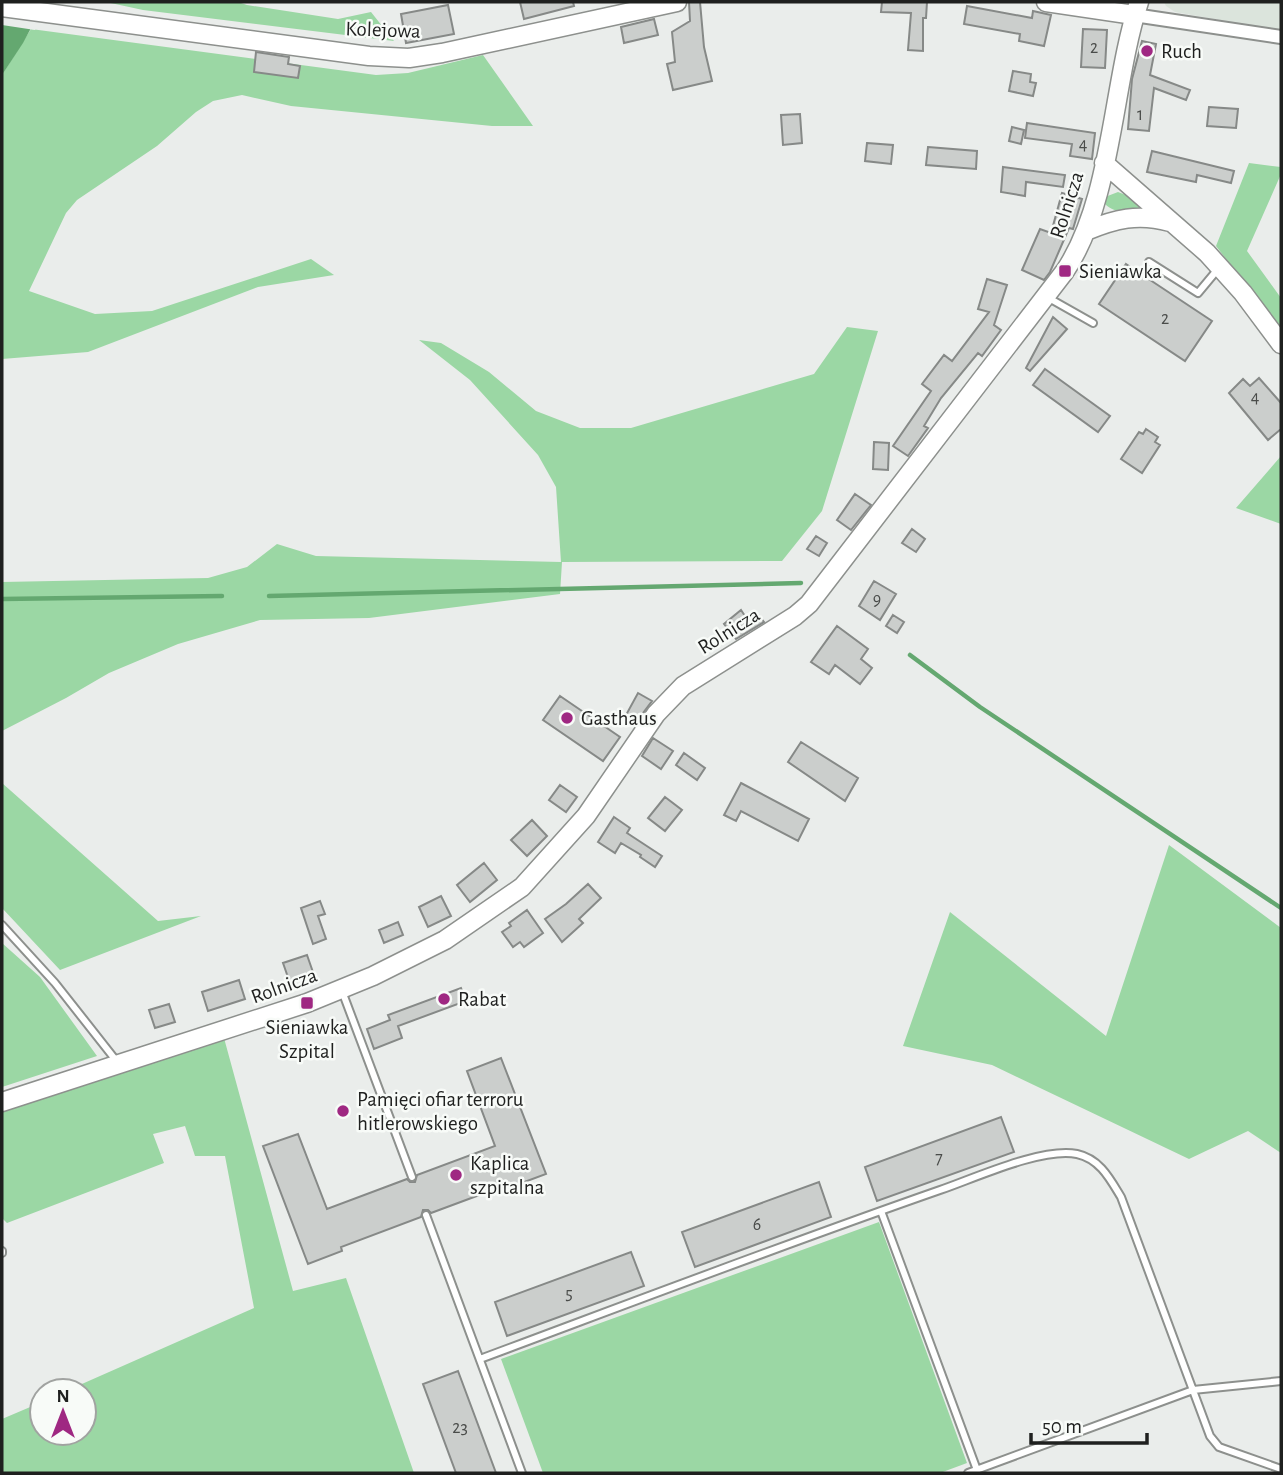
<svg xmlns="http://www.w3.org/2000/svg" width="1283" height="1475" font-family="'Alegreya Sans',sans-serif">
	<style>
		.built { fill: #dbe4dc }
		.green { fill: #9bd7a4 }
		.water { fill: #64a870 }
		.pier { fill: #eaedeb }
		.lines { fill: none; stroke-linecap: round; stroke-linejoin: round }
		.stream { stroke: #64a870; stroke-width: 4.5 }
		.building { fill: #cbcecc; stroke: #868987; stroke-width: 2 }
		.lane-casing { stroke: #8d908d; stroke-width: 10 }
		.street-casing { stroke: #8d908d; stroke-width: 16 }
		.secondary-casing { stroke: #8d908d; stroke-width: 21 }
		.lane { stroke: #fff; stroke-width: 6 }
		.street { stroke: #fff; stroke-width: 12 }
		.secondary { stroke: #fff; stroke-width: 18 }
		.poi-dot { fill: #9f2882; stroke: #f8fbf8; stroke-width: 2.5 }
		.labels { text-anchor: middle; dominant-baseline: central; stroke-width: 5; stroke-linejoin: round; paint-order: stroke }
		.number-label { font-size: 18px; fill: #4a4c4a }
		.street-label { font-size: 21px; fill: #1f201f; stroke: #f8fbf8 }
		.poi-label { font-size: 21px; fill: #1f201f; stroke: #f8fbf8; text-anchor: start }
	</style>
	<rect width="100%" height="100%" fill="#eaedeb"/>
	<path class="built" d="M1164 2H1281V31L1175 12 1166 6Z"/>
	<path class="green" d="M106 2H238L247 5 338 19 371 12 394 41 143 10Z
		M31 29 376 75 408 73 483 55 533 126H492L291 106 242 95 213 101 196 112 157 146 77 200 66 213 29 291 95 314 152 311 311 259 334 275 258 287 88 352 2 359V75Z
		M1249 163 1281 167V174L1247 251 1281 298V331L1216 246Z
		M1118 192 1131 197 1146 210C1131 209 1117 216 1105 204V197Z
		M847 327 878 331 822 511 782 561 562 562 560 594 369 618 260 620 178 644 109 673 66 698 2 731V582L208 578 247 567 277 544 316 556 561 562 556 487 538 455 470 380 419 340 441 343 489 372 536 411 580 428H631L814 374Z
		M1281 456V524L1236 508Z
		M2 783 158 921 201 916 60 970 2 908Z
		M1169 845 1281 928V1153L1248 1131 1189 1159 992 1065 903 1046 950 912 1106 1036Z
		M2 943 40 977 97 1056 2 1087Z
		M224 1038 293 1291 346 1278 414 1473H2V1419L42 1402V1433H84V1391H66L254 1308 225 1156H195L185 1126 153 1134 164 1163 7 1223 2 1218V1109Z
		M879 1222 967 1463 940 1473H543L501 1359Z"/>
	<path class="water" d="M6 2H45L23 43 2 75V8Z"/>
	<path class="pier" d="M2 2H49L35 30 2 25Z"/>
	<g class="lines">
		<path class="stream" d="M269 596 801 583
			M2 599 222 596
			M910 655 980 707 1281 908"/>
	</g>
	<path class="building" d="M520 2H573L574 6 524 19Z
		M689 2H700L704 47 712 81 673 90 667 64 675 62 672 32 690 21Z
		M882 2H927L926 18H923V51L908 50 911 13 881 12Z
		M448 5 454 34 406 43 401 14Z
		M967 6 1032 18 1033 11 1051 15 1044 46 1019 41 1020 34 964 24Z
		M654 19 658 35 624 43 621 27Z
		M1083 29 1107 30 1105 68 1081 67Z
		M1142 41 1156 44 1150 75 1190 90 1186 100 1154 88 1149 131 1128 129 1132 79Z
		M256 52 289 57 288 64 300 66 298 78 254 72Z
		M1013 71 1031 74 1030 82 1036 83 1033 96 1009 91Z
		M1209 107 1238 109 1236 128 1207 126Z
		M800 114 802 143 783 145 781 115Z
		M1027 123 1095 133 1092 159 1070 156 1072 144 1025 138Z
		M1012 127 1024 130 1021 144 1009 141Z
		M867 143 893 145 891 164 865 161Z
		M928 147 977 151 976 169 926 165Z
		M1152 151 1234 171 1231 183 1197 175 1196 182 1147 172Z
		M1003 167 1065 175 1063 187 1026 182 1025 196 1001 192Z
		M1062 193 1082 199 1073 229 1069 228 1050 272 1044 280 1022 270 1040 229 1051 233Z
		M1126 264 1212 321 1185 361 1099 304Z
		M987 279 1007 285 994 325 1001 330 982 356 978 353 941 398 924 426 928 428 908 456 893 446 931 391 922 384 944 355 952 361 989 312 978 309Z
		M1053 317 1067 329 1030 371 1026 368Z
		M1045 369 1110 416 1098 432 1033 385Z
		M1259 378 1281 403V429L1268 440 1229 393 1243 379 1250 386Z
		M1146 429 1158 437 1155 442 1160 445 1142 473 1121 459 1139 432 1143 434Z
		M874 442 889 443 888 470 873 469Z
		M855 494 871 505 851 530 837 520Z
		M912 529 925 539 916 552 902 543Z
		M816 536 827 543 819 556 807 549Z
		M874 581 896 594 880 620 859 606Z
		M741 610 747 619 756 612 764 622 736 639 724 624Z
		M893 615 904 622 897 633 886 626Z
		M837 626 868 649 861 659 872 668 860 684 835 665 829 674 811 662Z
		M638 693 652 701 637 721 626 715Z
		M560 696 620 737 603 761 543 720Z
		M653 738 673 751 661 769 642 756Z
		M801 742 858 778 845 801 788 762Z
		M684 753 705 768 697 780 676 765Z
		M741 783 809 819 798 841 741 811 736 821 724 815Z
		M560 785 577 797 566 812 549 800Z
		M665 797 682 810 665 831 648 818Z
		M614 817 630 828 627 833 662 856 655 867 640 857 641 855 621 843 615 853 598 842Z
		M532 820 547 836 527 856 511 840Z
		M484 863 497 880 470 902 457 885Z
		M588 884 601 898 579 919 583 923 562 942 545 919 566 904Z
		M441 896 451 916 428 927 419 907Z
		M320 901 325 914 318 916 326 939 313 944 301 908Z
		M527 910 543 933 524 947 520 942 513 947 502 932 511 926 509 923Z
		M398 922 403 935 384 943 379 930Z
		M307 955 314 975 290 983 283 963Z
		M239 980 245 999 208 1011 202 992Z
		M461 988 466 1001 398 1026 402 1038 374 1049 367 1029 390 1020 388 1015Z
		M169 1004 175 1022 155 1028 149 1010Z
		M501 1058 546 1174 511 1187 509 1184 431 1213 428 1210H423L421 1217 341 1247 342 1251 308 1264 263 1146 298 1134 327 1209 407 1179 410 1182H415L417 1175 495 1146 467 1071Z
		M1001 1117 1014 1152 877 1201 865 1167Z
		M819 1182 831 1217 695 1267 682 1232Z
		M631 1252 644 1286 507 1336 495 1302Z
		M458 1371 496 1473H456L423 1384Z"/>
	<g class="lines">
		<defs>
			<path id="lane" d="M1149 262 1198 293 1218 269
				M1047 297 1093 323
				M2 925 55 983 118 1063
				M342 991 412 1177
				M881 1211 977 1470
				M426 1215 522 1473
				M2 1251V1253
				M480 1359C633 1302 785 1244 940 1190 975 1178 1042 1147 1077 1154 1100 1159 1110 1179 1121 1197L1210 1436 1219 1447 1281 1469
				M968 1473 1193 1390 1281 1381"/>
			<path id="street" d="M1134 15 1281 37"/>
			<path id="secondary" d="M1046 2 1134 15
				M2 7 369 56 409 58 442 53 677 2
				M1104 163 1207 253 1243 293 1281 344
				M1086 231C1115 219 1138 213 1170 222
				M2 1102 307 1003 373 976 445 940 522 887 586 816 656 714 683 686 795 616 809 604 1065 271C1113 199 1112 84 1139 2"/>
		</defs>
		<use href="#lane" class="lane-casing"/>
		<use href="#street" class="street-casing"/>
		<use href="#secondary" class="secondary-casing"/>
		<use href="#lane" class="lane"/>
		<use href="#street" class="street"/>
		<use href="#secondary" class="secondary"/>
	</g>
	<g class="poi-dot">
		<circle cx="1147" cy="51" r="7"/>
		<rect x="1058" y="264" width="14" height="14" rx="3.5"/>
		<circle cx="567" cy="718" r="7"/>
		<circle cx="444" cy="999" r="7"/>
		<rect x="300" y="996" width="14" height="14" rx="3.5"/>
		<circle cx="343" cy="1111" r="7"/>
		<circle cx="456" cy="1175" r="7"/>
	</g>
	<g class="labels">
		<g class="number-label">
			<text x="1094" y="48">2</text>
			<text x="1140" y="115">1</text>
			<text x="1083" y="145">4</text>
			<text x="1165" y="319">2</text>
			<text x="1255" y="398">4</text>
			<text x="877" y="600">9</text>
			<text x="939" y="1159">7</text>
			<text x="757" y="1225">6</text>
			<text x="569" y="1294">5</text>
			<text x="460" y="1428">23</text>
		</g>
		<g class="street-label">
			<text transform="translate(383 30) rotate(2)">Kolejowa</text>
			<text transform="translate(1067 205) rotate(-72)">Rolnicza</text>
			<text transform="translate(729 631) rotate(-32)">Rolnicza</text>
			<text transform="translate(284 986) rotate(-20)">Rolnicza</text>
		</g>
		<g class="poi-label">
			<text x="1161" y="51">Ruch</text>
			<text x="1079" y="271">Sieniawka</text>
			<text x="581" y="718">Gasthaus</text>
			<text x="458" y="999">Rabat</text>
			<text x="307" y="1027" text-anchor="middle">Sieniawka<tspan x="307" dy="24">Szpital</tspan></text>
			<text x="357" y="1099">Pamięci ofiar terroru<tspan x="357" dy="24">hitlerowskiego</tspan></text>
			<text x="470" y="1163">Kaplica<tspan x="470" dy="24">szpitalna</tspan></text>
		</g>
	</g>
	<rect width="1283" height="1475" fill="none" stroke="#1f201f" stroke-width="7"/>
	<g transform="translate(63 1412)"><circle r="33" fill="#f8fbf8" stroke="#a1a3a1" stroke-width="2"/>
	<path d="M0-5L12 26L0 18L-12 26Z" fill="#9f2882"/>
	<text y="-10" font-size="19" font-weight="bold" text-anchor="middle" fill="#1f201f">N</text>
	</g>
	<path d="M1031 1433v10h116v-10" fill="none" stroke="#1f201f" stroke-width="3.5"/>
	<text x="1042" y="1433" font-size="21" fill="#1f201f" stroke="#f8fbf8" stroke-width="5" paint-order="stroke">50 m</text>
</svg>
